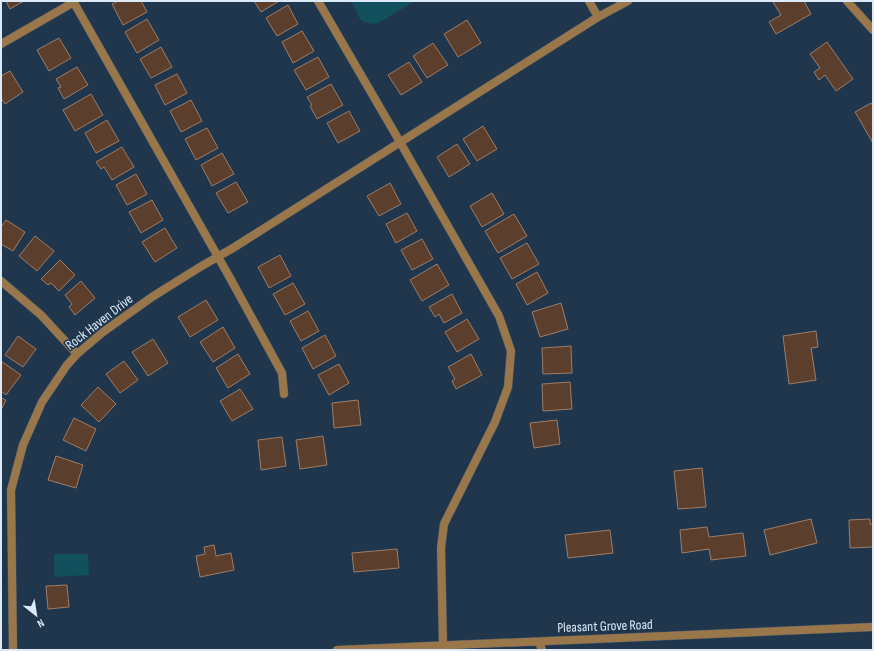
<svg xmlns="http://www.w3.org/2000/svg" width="874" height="651" font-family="'Sofia Sans Condensed',sans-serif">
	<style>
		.water { fill: #12505d }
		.building { fill: #5b3e2b; stroke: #9d7e69 }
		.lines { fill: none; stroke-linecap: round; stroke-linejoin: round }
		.minor-casing { stroke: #3e5368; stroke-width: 9 }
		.tertiary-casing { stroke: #3e5368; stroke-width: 9 }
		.minor { stroke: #9a764b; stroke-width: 8 }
		.tertiary { stroke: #9a764b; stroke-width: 8 }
		.labels { text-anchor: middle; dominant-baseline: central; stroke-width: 3; stroke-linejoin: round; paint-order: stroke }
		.street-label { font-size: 14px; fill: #dbe9f8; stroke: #20364d }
	</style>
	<rect width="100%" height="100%" fill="#20364d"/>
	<path class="water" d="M351 1H415L387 18 378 23 374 24 363 22 360 19Z
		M54 554H88L89 575 54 577Z"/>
	<path class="building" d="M6 1H24L10 9Z
		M118 1H141L147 12 123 25 112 4Z
		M254 1H279L261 12Z
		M775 1H804L811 14 776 34 769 22 781 15 773 2Z
		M288 5 298 24 277 36 266 18Z
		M147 19 159 40 137 53 125 32Z
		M467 20 481 43 458 57 444 34Z
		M302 31 314 51 293 63 282 42Z
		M59 38 71 58 49 71 37 50Z
		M827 42 853 79 836 91 825 75 819 80 814 72 820 68 810 54Z
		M433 43 448 65 427 78 413 56Z
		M161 47 172 67 151 78 140 59Z
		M318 57 329 77 306 90 294 70Z
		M409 62 422 82 401 95 388 75Z
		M77 67 88 85 64 99 58 88 61 87 56 79Z
		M10 71 23 92 5 104 1 98V76Z
		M177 74 187 93 165 105 155 85Z
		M331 84 343 105 317 119 310 106 312 105 307 97Z
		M91 94 103 115 75 131 63 110Z
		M191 100 202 121 181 132 170 111Z
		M871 103 873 106V143L855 112Z
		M349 111 360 131 338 143 327 123Z
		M107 120 119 141 96 153 85 133Z
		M483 126 497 149 477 161 463 139Z
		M207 128 218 148 196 160 185 139Z
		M457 144 470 164 449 177 437 157Z
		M122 147 134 167 112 180 104 167 101 169 96 162Z
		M222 153 234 174 212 186 201 165Z
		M136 174 147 194 127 205 116 185Z
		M236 182 248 202 228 213 216 193Z
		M390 183 401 204 379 216 367 196Z
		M492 193 504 214 482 227 470 206Z
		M152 200 163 220 141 233 129 212Z
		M407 213 417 231 396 243 386 224Z
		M514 214 527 236 498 253 485 231Z
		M6 220 25 232 13 251 1 244V227Z
		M165 228 177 248 155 262 142 242Z
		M35 236 54 251 37 271 19 256Z
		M422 239 433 259 412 270 401 250Z
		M527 243 539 264 512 279 500 258Z
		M280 255 291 276 269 288 258 267Z
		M60 260 75 275 59 291 51 283 48 285 41 279Z
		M437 264 449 285 422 301 410 280Z
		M537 272 548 293 527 305 516 284Z
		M81 281 95 298 75 315 69 307 72 304 65 295Z
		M293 283 305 304 285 315 273 294Z
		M452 294 462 313 444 323 439 314 435 317 429 307Z
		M206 300 218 320 190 337 178 317Z
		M561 303 568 329 540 337 532 312Z
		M308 311 319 331 301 341 290 321Z
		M467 319 479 339 457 352 445 332Z
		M223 327 235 348 213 362 200 342Z
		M816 331 818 347 811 348 816 380 789 384 783 336Z
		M325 335 336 356 313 369 302 348Z
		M18 336 36 349 23 367 5 355Z
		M153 339 168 363 148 376 132 352Z
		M571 346 572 373 543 374 542 348Z
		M238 354 250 374 228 388 216 368Z
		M471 354 482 375 456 389 452 381 455 379 448 367Z
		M1 361 21 375 6 395 1 391Z
		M124 361 138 380 120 393 106 374Z
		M339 364 349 383 329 395 318 375Z
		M570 382 572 409 543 411 542 384Z
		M98 387 116 404 99 422 81 405Z
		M240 389 253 409 232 421 220 401Z
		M1 398 6 400 1 410Z
		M358 400 361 425 334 428 332 403Z
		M74 418 96 429 86 451 63 440Z
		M557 420 560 444 534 448 530 423Z
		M323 436 327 465 300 469 296 440Z
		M282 437 286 466 261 470 258 440Z
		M56 456 83 465 76 488 48 480Z
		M702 468 706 507 678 509 674 471Z
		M811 519 817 543 770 555 764 530Z
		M870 519V524H873V547L850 548 849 520Z
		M707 527 709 537 743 533 746 556 711 560 709 549 682 553 680 530Z
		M610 530 613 553 568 558 565 535Z
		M214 545 216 556 231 553 234 570 200 577 196 556 205 554 204 547Z
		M397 549 399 568 354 572 352 553Z
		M67 585 69 607 48 609 46 586Z"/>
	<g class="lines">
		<defs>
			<path id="minor" d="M73 1 230 278 282 373 284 394
				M318 1 400 142 499 316 511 351 508 387 495 422 444 524 441 548 443 646
				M589 1 598 17
				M847 1 873 30
				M1 44 74 2
				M1 281 41 315 77 354
				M13 650 11 490 23 445 42 402 67 365 77 354 103 332 152 297 200 267 233 248 598 17 628 1"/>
			<path id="tertiary" d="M539 642 542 650
				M337 650 873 627"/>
		</defs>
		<use href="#minor" class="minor-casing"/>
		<use href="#tertiary" class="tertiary-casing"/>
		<use href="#minor" class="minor"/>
		<use href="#tertiary" class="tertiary"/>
	</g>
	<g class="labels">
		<g class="street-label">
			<text transform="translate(99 322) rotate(-38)">Rock Haven Drive</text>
			<text transform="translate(605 626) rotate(-2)">Pleasant Grove Road</text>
		</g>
	</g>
	<rect width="874" height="651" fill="none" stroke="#dbe9f8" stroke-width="4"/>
	<g transform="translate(36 615) rotate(150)" stroke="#20364d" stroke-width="3" paint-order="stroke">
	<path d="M0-3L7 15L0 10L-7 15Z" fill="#dbe9f8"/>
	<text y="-6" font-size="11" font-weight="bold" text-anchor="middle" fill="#dbe9f8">N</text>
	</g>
</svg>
